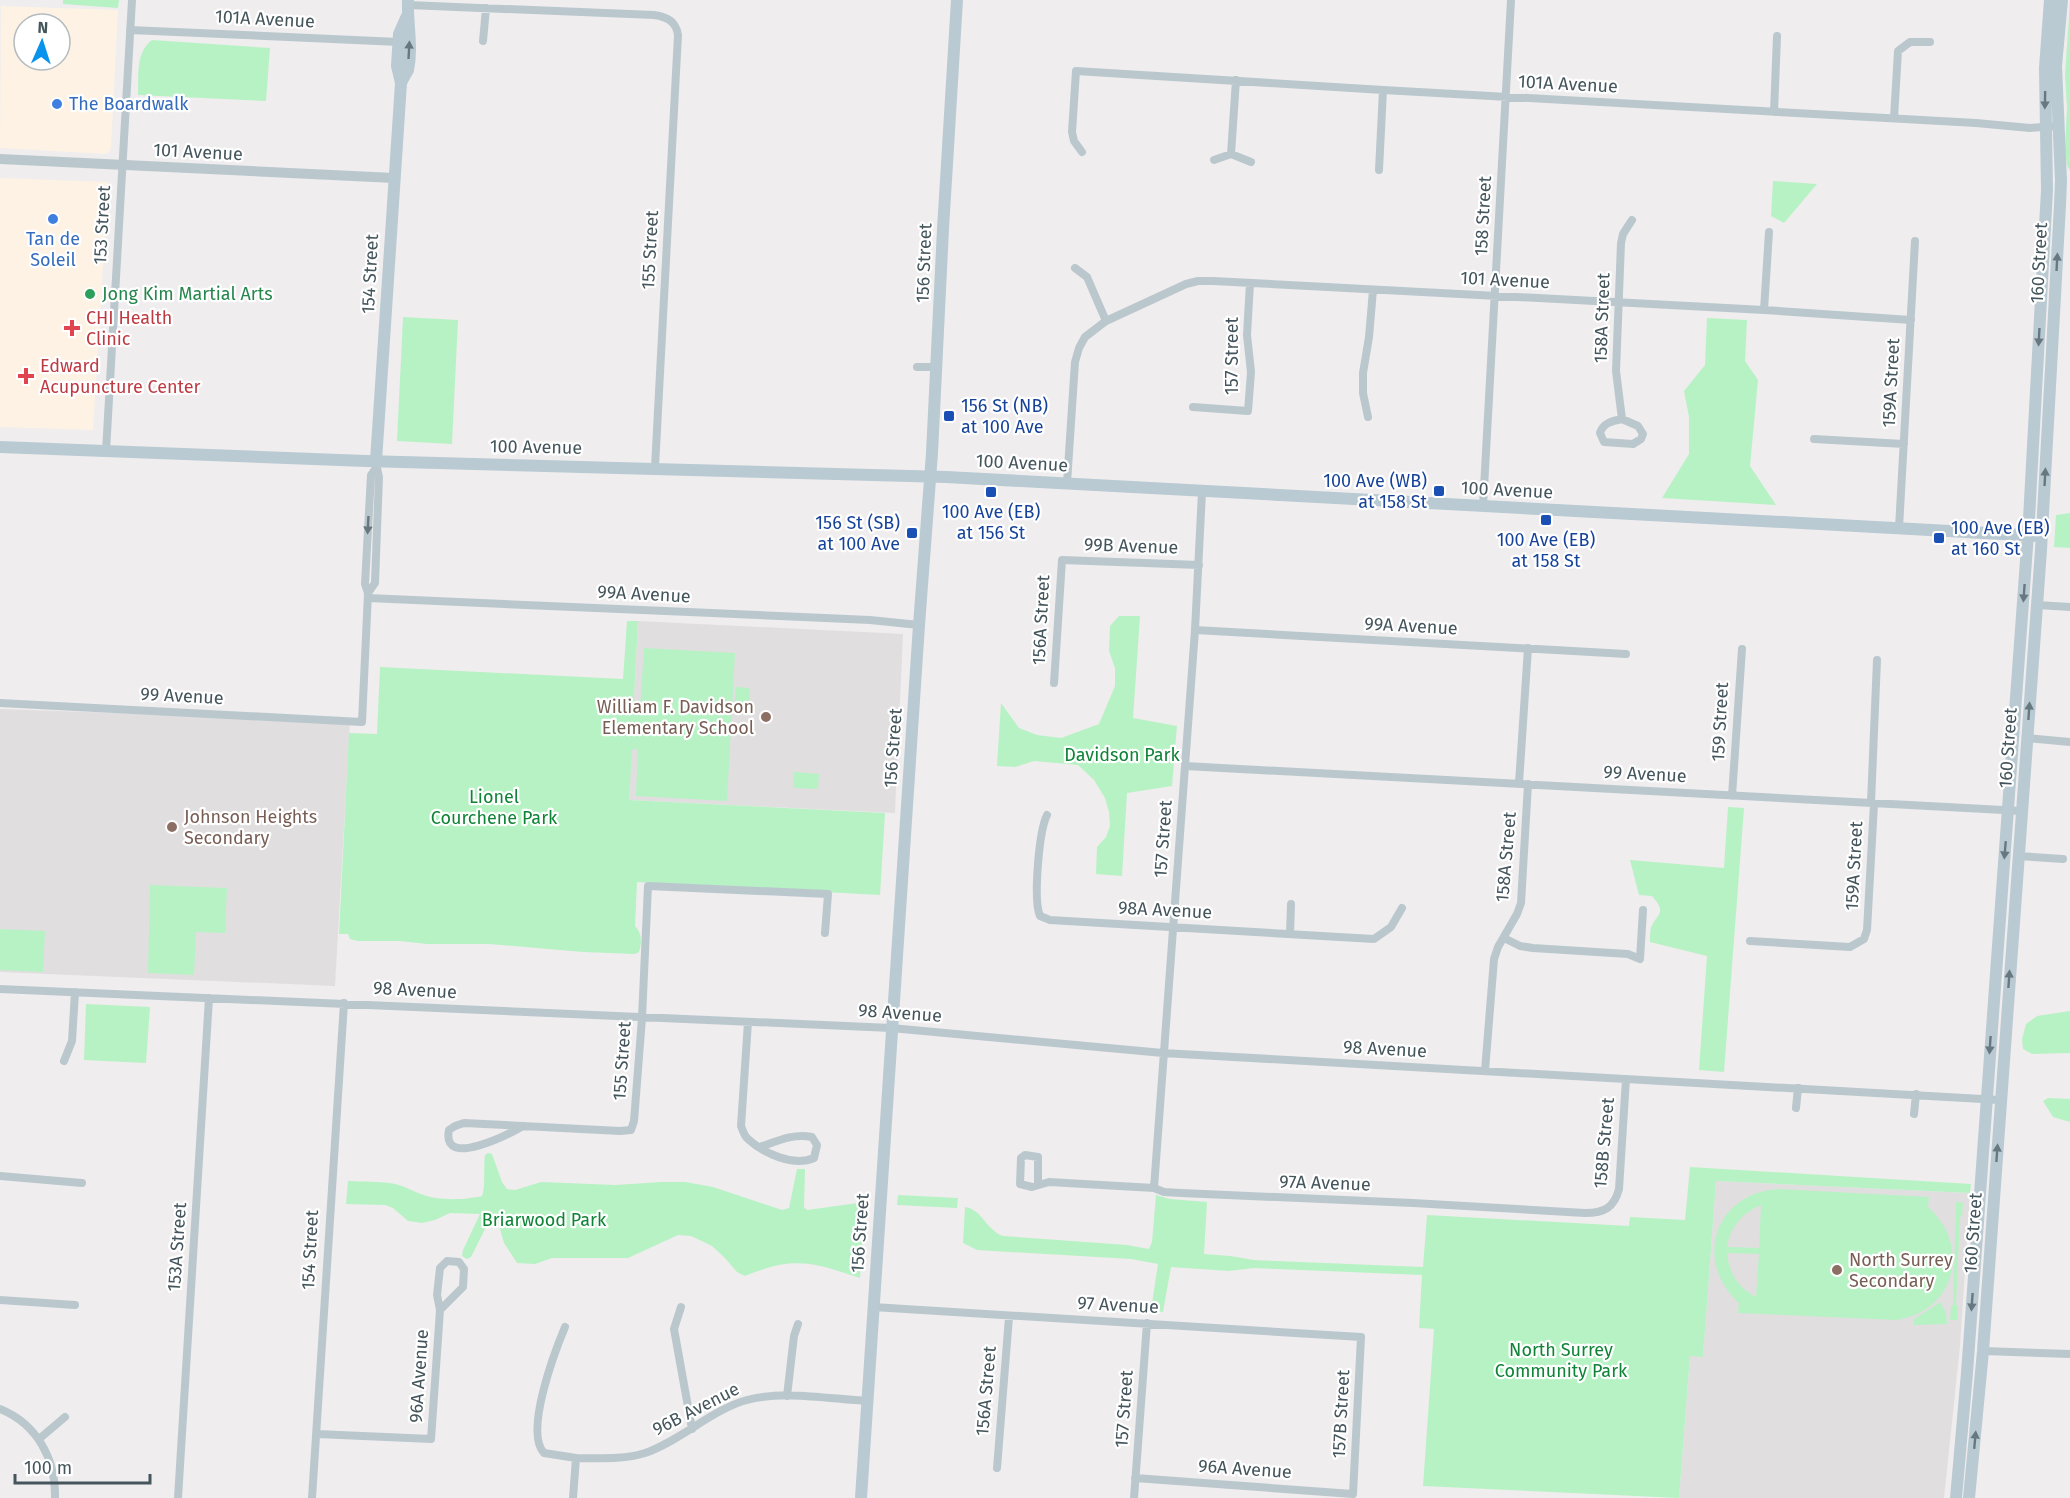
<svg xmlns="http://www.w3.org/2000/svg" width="2070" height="1498" font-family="'Fira Sans',sans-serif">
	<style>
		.commercial { fill: #fdf2e4; fill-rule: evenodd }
		.education { fill: #e1dee0 }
		.green { fill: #b7f2c4; fill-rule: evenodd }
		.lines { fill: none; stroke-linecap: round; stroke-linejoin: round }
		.minor { stroke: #bac8ce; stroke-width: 8 }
		.tertiary { stroke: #bac8ce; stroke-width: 10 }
		.secondary { stroke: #b9cad3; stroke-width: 12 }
		.oneway { fill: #677880 }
		.oneway2 { fill: #67787e }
		.shop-dot { fill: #3f7fe0; stroke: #fff; stroke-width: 2 }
		.leisure-dot { fill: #2e9e5b; stroke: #fff; stroke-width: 2 }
		.health-dot { fill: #e0444e; stroke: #fff; stroke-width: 2 }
		.transit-dot { fill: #1a4fb4; stroke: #fff; stroke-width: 2 }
		.education-dot { fill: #8d6e63; stroke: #fff; stroke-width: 2 }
		.labels { text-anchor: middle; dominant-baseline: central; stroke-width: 4.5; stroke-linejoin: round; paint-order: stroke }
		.street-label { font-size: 18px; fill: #44555c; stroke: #fff }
		.shop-label { font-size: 18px; fill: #366cbe; stroke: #fff; text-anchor: start }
		.leisure-label { font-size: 18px; fill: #27864d; stroke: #fff; text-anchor: start }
		.health-label { font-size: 18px; fill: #be3a42; stroke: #fff; text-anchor: start }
		.transit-label { font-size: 18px; fill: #164399; stroke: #fff; text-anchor: start }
		.education-label { font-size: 18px; fill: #785e54; stroke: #fff; text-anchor: start }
		.park-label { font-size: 18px; fill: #0f8336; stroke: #fff }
	</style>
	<rect width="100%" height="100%" fill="#f0edee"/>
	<path class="commercial" d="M1 6 118 10 111 148 109 152 105 154 0 148ZM24 24H60V60H24Z
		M0 178 108 182 93 430 0 427Z"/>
	<path class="education" d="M638 621 903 634 895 813 629 800Z
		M0 709 350 721 335 986 0 972Z
		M1716 1181 1970 1193 1960 1346 1944 1498H1679L1690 1356H1703Z"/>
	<path class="green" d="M63 0H119L118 8 63 4Z
		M2070 0V171L2067 165 2065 149 2067 108 2065 75Z
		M152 40 270 48 266 101 138 95C139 75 135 53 152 40Z
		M1773 181 1817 184 1784 223 1771 216Z
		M403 317 458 320 452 444 397 441Z
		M1707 318 1747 320 1745 361 1758 380 1750 466 1776 505 1662 498 1689 454V417L1684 391 1705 365Z
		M2070 513V548L2054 547 2056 515Z
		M1119 616H1140L1133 718 1177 726 1172 786 1127 793 1122 876 1096 874 1097 847 1106 837 1110 826 1109 812 1105 798 1094 780 1078 765 1034 761 1015 767 997 766 1001 703 1019 728 1037 735 1061 738 1099 724 1115 686V668L1109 651 1110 626Z
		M627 621H638L634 699 640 708 644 648 735 653 727 801 636 796 638 748 632 750 629 800 885 813 880 895 637 882 635 926C642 933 642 943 639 952L635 954 583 952 489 944H427L400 941H358L350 939 348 934H339L349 733 377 734 380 667 623 679Z
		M736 687 750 688 749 712 734 711Z
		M794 772 819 774 818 789 793 788Z
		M1728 807 1744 808 1724 1072 1699 1070 1707 956 1650 942C1650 938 1650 931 1651 927 1658 913 1667 913 1652 896L1639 895 1630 860 1724 868Z
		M150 885 227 888 225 933 196 932 194 975 148 973Z
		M0 929 45 931 43 972 0 970Z
		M86 1004 150 1007 146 1063 84 1060Z
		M2070 1011V1053L2032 1054 2023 1049 2022 1039 2026 1024 2037 1016Z
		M2048 1098 2070 1099V1122L2053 1117 2043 1101Z
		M488 1153 492 1154 502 1182 507 1189 515 1190 541 1182 615 1185 661 1182H685L713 1187 782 1210 789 1208 797 1169H805L804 1207 807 1210 865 1202 860 1278C812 1262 793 1256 745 1276L737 1272 724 1257 712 1246 691 1236 678 1235 628 1258H552L535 1264 517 1263 504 1243 498 1222 493 1221 487 1225 471 1257 467 1259 462 1256 463 1250 480 1214 450 1213 435 1220 422 1223 408 1221 393 1208 385 1205 346 1204 348 1181C363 1182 380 1181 395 1184 405 1186 412 1191 421 1194 437 1201 465 1200 482 1196 486 1183 483 1169 485 1155Z
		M1690 1167 1971 1184 1970 1193 1716 1181 1703 1357 1690 1356 1679 1498 1423 1486 1434 1329 1419 1328 1422 1275 1254 1268 1229 1271 1171 1267 1163 1312 1151 1310 1158 1264 1131 1259 977 1250 963 1243 965 1207C983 1210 986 1230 1003 1236L1127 1245 1149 1249 1152 1242 1156 1195 1170 1199 1207 1202 1204 1254 1230 1256 1254 1260 1423 1267 1427 1215 1629 1226 1630 1217 1685 1220Z
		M1779 1189 1929 1197 1928 1207C1972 1246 1955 1312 1896 1320L1738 1313 1739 1303C1692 1260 1716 1192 1779 1189ZM1761 1205 1759 1248 1727 1247C1730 1227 1742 1213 1761 1205ZM1727 1253 1759 1254 1756 1297C1738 1288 1729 1273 1727 1253Z
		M898 1195 958 1198 957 1208 897 1205Z
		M1956 1202 1963 1203 1962 1217H1960L1956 1305 1958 1306 1957 1320H1950L1951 1306 1953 1305Z
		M1940 1302 1946 1313 1947 1324 1914 1325 1913 1320Z"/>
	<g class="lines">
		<path class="minor" d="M408 5 654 15C667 17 676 21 678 35L655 467
			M130 30 399 42
			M483 41 486 8
			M1774 112 1777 36
			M1894 118 1898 51 1910 42H1930
			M1082 152 1074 141 1072 132 1076 71 1383 90 1976 123 2030 128 2058 126
			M1231 154 1236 80
			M1214 160 1231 154 1251 162
			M1379 170 1383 90
			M1075 268 1087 277 1106 321
			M1764 310 1769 232
			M917 367H937
			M1193 407 1248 411 1251 372 1247 335 1250 283
			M1368 417 1363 393V373L1369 337 1373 290
			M1622 419 1638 426 1643 434 1641 439 1633 444 1604 442 1600 433C1603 423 1612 421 1622 419L1616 371 1621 243 1623 234 1632 220
			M1814 439 1904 444
			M106 451 132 0
			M1067 483 1075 362 1079 348 1085 337 1106 321 1186 284 1198 281H1213L1764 310 1911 320
			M1483 506 1511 0
			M1899 528 1915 241
			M368 593 375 583 379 477 376 464
			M368 598 870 620 919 625
			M2037 605 2070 607
			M1195 630 1626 654
			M1054 683 1062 560 1199 565
			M0 703 362 722 368 593 365 584 371 475 376 468
			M2027 738 2070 742
			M1185 766 2022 811
			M1519 783 1528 648
			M1732 796 1742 649
			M1871 803 1877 660
			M1047 815C1039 831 1033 900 1040 916L1050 920 1374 939 1391 927 1402 908
			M2018 856 2063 859
			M1290 934 1291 904
			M1504 938 1520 946 1533 948 1628 954 1640 959 1643 910
			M1750 941 1850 947 1864 939 1867 930 1874 804
			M0 989 891 1028 1163 1053 2000 1100
			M748 1022 741 1126C743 1131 744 1136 748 1139 763 1153 793 1167 814 1158L817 1145 812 1137C794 1133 777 1141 760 1147
			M64 1061 72 1041 75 992
			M1485 1071 1494 959 1498 947 1517 914 1521 903 1528 784
			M1796 1108 1798 1088
			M1914 1114 1916 1094
			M523 1126C511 1133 441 1170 449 1130L455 1126 464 1123 620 1131 631 1130 634 1121 642 1018 648 886 828 894 825 933
			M0 1176 82 1183
			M1038 1184V1157L1025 1155 1021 1158 1020 1184 1032 1187 1049 1182 1154 1188 1164 1192 1181 1193 1413 1203 1585 1213C1604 1213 1614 1208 1619 1189L1626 1079
			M1154 1188 1195 630 1202 492
			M0 1300 75 1305
			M681 1307 674 1329 692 1429
			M873 1307 1361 1337 1353 1494 1135 1478
			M565 1327C555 1351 524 1432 544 1453L576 1458 573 1498
			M1983 1351 2070 1354
			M787 1396 794 1336 798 1324
			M0 1409C37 1424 56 1459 55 1498
			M317 1434 431 1439 440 1310 437 1295 440 1268 447 1261 459 1262 464 1269 463 1287 440 1310
			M39 1439 65 1417
			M576 1458C599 1458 623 1460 645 1453 680 1441 713 1409 747 1400 783 1390 830 1399 867 1401
			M997 1468 1009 1317
			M178 1498 209 998
			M312 1498 344 1003
			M1134 1498 1147 1323"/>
		<path class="tertiary" d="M0 159 394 178"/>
		<path class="secondary" d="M401 83C403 78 406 74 408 70 413 47 407 23 408 0
			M0 447 366 461 946 477 2041 536
			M376 461 401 83 397 66 399 34 407 16
			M861 1498 919 625 932 453 943 229 957 0
			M1956 1498 1967 1373 2029 519 2047 190 2045 68 2050 0
			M1969 1498 1983 1351 2041 550 2060 205 2061 181 2056 66 2062 0"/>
	</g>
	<defs><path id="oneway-solid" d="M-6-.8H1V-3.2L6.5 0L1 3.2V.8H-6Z" transform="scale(1.5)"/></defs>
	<g class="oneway">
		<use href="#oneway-solid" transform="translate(409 50) rotate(-87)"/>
		<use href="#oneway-solid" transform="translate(2045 100) rotate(91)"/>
		<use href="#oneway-solid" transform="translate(2057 262) rotate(-87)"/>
		<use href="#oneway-solid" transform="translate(2039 337) rotate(93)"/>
		<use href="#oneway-solid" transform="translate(2045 477) rotate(-87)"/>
		<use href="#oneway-solid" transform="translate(2024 593) rotate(94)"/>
		<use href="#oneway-solid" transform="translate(2029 711) rotate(-86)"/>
		<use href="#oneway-solid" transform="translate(2005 850) rotate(95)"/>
		<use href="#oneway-solid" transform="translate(2009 979) rotate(-86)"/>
		<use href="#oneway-solid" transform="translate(1990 1045) rotate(94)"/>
		<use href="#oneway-solid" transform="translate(1997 1153) rotate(-86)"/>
		<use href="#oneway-solid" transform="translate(1972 1302) rotate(94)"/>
		<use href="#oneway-solid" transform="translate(1975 1440) rotate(-85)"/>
	</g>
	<use class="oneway2" href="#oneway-solid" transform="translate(368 525) rotate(93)"/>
	<g class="shop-dot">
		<circle cx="57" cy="104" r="6"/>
		<circle cx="53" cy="219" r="6"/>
	</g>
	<circle class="leisure-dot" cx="90" cy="294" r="6"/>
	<g class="health-dot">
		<path d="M69 319h6v6h6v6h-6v6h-6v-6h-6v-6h6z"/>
		<path d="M23 367h6v6h6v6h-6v6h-6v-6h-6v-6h6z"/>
	</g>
	<g class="transit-dot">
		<rect x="943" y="410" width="12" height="12" rx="3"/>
		<rect x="1433" y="485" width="12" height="12" rx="3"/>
		<rect x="985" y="486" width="12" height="12" rx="3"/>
		<rect x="1540" y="514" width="12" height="12" rx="3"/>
		<rect x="906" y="527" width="12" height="12" rx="3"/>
		<rect x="1933" y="532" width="12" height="12" rx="3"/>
	</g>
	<g class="education-dot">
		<circle cx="766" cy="717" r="6"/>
		<circle cx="172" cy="827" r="6"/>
		<circle cx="1837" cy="1270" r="6"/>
	</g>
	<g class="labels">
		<g class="street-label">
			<text transform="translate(265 19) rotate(3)">101A Avenue</text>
			<text transform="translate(1568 84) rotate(3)">101A Avenue</text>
			<text transform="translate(198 152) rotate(3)">101 Avenue</text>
			<text transform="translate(1483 216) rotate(-87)">158 Street</text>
			<text transform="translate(102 225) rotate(-87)">153 Street</text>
			<text transform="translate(650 250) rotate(-87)">155 Street</text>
			<text transform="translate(924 263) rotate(-88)">156 Street</text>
			<text transform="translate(2039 263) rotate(-87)">160 Street</text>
			<text transform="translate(370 274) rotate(-87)">154 Street</text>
			<text transform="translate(1505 280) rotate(3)">101 Avenue</text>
			<text transform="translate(1602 318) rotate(-88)">158A Street</text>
			<text transform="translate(1232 356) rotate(-90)">157 Street</text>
			<text transform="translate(1891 383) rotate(-87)">159A Street</text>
			<text transform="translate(536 447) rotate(1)">100 Avenue</text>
			<text transform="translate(1022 463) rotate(3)">100 Avenue</text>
			<text transform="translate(1507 490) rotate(3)">100 Avenue</text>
			<text transform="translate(1131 546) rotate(2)">99B Avenue</text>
			<text transform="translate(644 594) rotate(3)">99A Avenue</text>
			<text transform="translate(1041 620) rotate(-87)">156A Street</text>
			<text transform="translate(1411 626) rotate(3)">99A Avenue</text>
			<text transform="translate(182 696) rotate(3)">99 Avenue</text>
			<text transform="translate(1720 722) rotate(-87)">159 Street</text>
			<text transform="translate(893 748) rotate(-86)">156 Street</text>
			<text transform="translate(2008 748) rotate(-86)">160 Street</text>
			<text transform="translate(1645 774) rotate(3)">99 Avenue</text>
			<text transform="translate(1163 839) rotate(-86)">157 Street</text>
			<text transform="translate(1506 857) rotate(-85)">158A Street</text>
			<text transform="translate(1854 866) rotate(-87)">159A Street</text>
			<text transform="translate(1165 910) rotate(3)">98A Avenue</text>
			<text transform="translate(415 990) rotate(3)">98 Avenue</text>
			<text transform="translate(900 1013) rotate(4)">98 Avenue</text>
			<text transform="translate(1385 1049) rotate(3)">98 Avenue</text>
			<text transform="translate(622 1061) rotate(-86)">155 Street</text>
			<text transform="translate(1604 1143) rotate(-85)">158B Street</text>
			<text transform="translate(1325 1183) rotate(2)">97A Avenue</text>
			<text transform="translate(860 1233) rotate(-86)">156 Street</text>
			<text transform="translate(1973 1233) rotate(-86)">160 Street</text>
			<text transform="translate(177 1247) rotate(-86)">153A Street</text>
			<text transform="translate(310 1250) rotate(-87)">154 Street</text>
			<text transform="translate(1118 1305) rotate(3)">97 Avenue</text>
			<text transform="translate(419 1376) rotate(-86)">96A Avenue</text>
			<text transform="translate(986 1391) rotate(-85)">156A Street</text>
			<text transform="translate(696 1409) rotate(-27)">96B Avenue</text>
			<text transform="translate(1124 1409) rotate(-86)">157 Street</text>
			<text transform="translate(1341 1414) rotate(-87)">157B Street</text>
			<text transform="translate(1245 1469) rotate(4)">96A Avenue</text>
		</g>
		<g class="shop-label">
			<text x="69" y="104">The Boardwalk</text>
			<text x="53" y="239" text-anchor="middle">Tan de<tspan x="53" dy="21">Soleil</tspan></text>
		</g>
		<g class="leisure-label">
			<text x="102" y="294">Jong Kim Martial Arts</text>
		</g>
		<g class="health-label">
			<text x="86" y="318">CHI Health<tspan x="86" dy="21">Clinic</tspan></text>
			<text x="40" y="366">Edward<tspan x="40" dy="21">Acupuncture Center</tspan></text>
		</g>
		<g class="transit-label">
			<text x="961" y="406">156 St (NB)<tspan x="961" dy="21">at 100 Ave</tspan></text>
			<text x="1427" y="481" text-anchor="end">100 Ave (WB)<tspan x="1427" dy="21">at 158 St</tspan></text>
			<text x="991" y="512" text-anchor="middle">100 Ave (EB)<tspan x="991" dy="21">at 156 St</tspan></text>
			<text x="900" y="523" text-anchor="end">156 St (SB)<tspan x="900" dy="21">at 100 Ave</tspan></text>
			<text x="1951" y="528">100 Ave (EB)<tspan x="1951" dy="21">at 160 St</tspan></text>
			<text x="1546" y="540" text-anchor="middle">100 Ave (EB)<tspan x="1546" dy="21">at 158 St</tspan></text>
		</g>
		<g class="education-label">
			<text x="754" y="707" text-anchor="end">William F. Davidson<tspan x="754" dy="21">Elementary School</tspan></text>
			<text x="184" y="817">Johnson Heights<tspan x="184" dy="21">Secondary</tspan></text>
			<text x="1849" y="1260">North Surrey<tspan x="1849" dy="21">Secondary</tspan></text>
		</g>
		<g class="park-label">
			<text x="1122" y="755">Davidson Park</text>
			<text x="494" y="797">Lionel<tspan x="494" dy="21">Courchene Park</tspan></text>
			<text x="544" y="1220">Briarwood Park</text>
			<text x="1561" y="1350">North Surrey<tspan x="1561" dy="21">Community Park</tspan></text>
		</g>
	</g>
	<g transform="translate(42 42) rotate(3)"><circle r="28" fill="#ffffff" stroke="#b4bbbe" stroke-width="1.5"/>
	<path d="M0-4.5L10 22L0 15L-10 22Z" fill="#0a93ed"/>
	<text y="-9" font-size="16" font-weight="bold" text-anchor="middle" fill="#44555c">N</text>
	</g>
	<path d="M15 1474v9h135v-9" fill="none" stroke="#44555c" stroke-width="3"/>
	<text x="24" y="1474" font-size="18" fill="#44555c" stroke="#ffffff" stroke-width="4.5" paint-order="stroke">100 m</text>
</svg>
